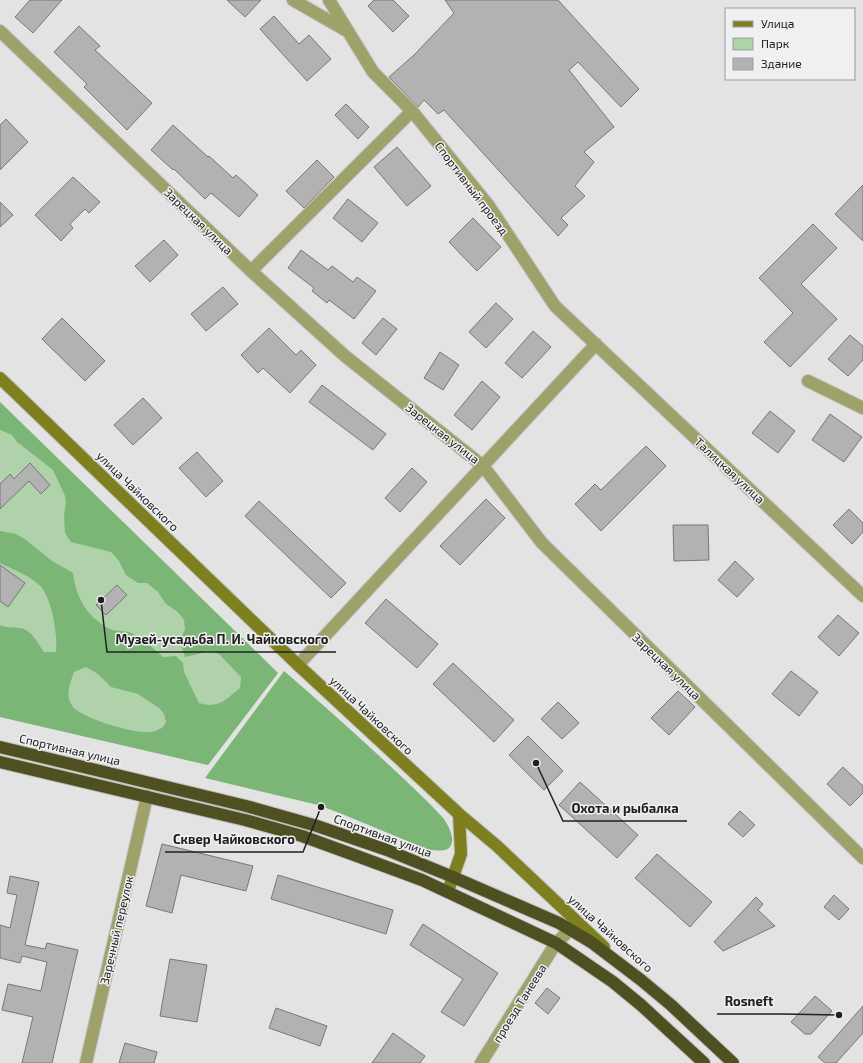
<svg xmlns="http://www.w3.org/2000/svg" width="863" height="1063" font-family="'Exo 2',sans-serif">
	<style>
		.green { fill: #afd2ab }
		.forest { fill: #7cb676; fill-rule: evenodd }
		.building { fill: #b3b2b3; stroke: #777778 }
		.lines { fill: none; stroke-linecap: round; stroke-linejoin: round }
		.street-casing { stroke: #c0c0c1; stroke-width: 14 }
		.secondary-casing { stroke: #c0c0c1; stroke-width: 14 }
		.highway-casing { stroke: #c0c0c1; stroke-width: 14 }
		.street { stroke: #9ea169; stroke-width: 12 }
		.secondary { stroke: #7e7f1e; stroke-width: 12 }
		.highway { stroke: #4f5021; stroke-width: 12 }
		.labels { text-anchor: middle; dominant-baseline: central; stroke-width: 3; stroke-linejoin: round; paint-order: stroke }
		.street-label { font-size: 12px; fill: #202020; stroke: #f0f0f2 }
		.leader { fill: none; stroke: #202020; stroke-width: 1.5 }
		.callout-dot { fill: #202020; stroke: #f0f0f2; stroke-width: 1.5 }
		.callout-label { font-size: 13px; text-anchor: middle; font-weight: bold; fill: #202020; stroke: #f0f0f2; stroke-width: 3; stroke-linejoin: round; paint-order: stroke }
	</style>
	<rect width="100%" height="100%" fill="#e3e3e4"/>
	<path class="green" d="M0 402 278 673 208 765 0 717Z"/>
	<path class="forest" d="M0 402 278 673 208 765 0 717V625C6 628 13 627 19 628 32 629 38 644 44 652H56C58 636 52 595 38 584 28 575 12 569 0 563V531L16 534 26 540 52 561 73 573C76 598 87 617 110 629 116 632 125 630 131 633 143 638 153 648 163 657L176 656 183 663 184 672 199 703C219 709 225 700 240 688L241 677 219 654 210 651 185 657 180 641 185 629 184 620 178 612 166 604 158 592 147 583H138L126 575 119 561 111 552 71 542 65 533 64 516 66 502 65 496 53 470 17 442 12 435 0 430ZM86 667 98 674 111 687 138 694 159 708 164 714 166 722 162 728C159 729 155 732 151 732 134 734 89 720 75 709 73 708 70 702 69 699 67 690 71 681 74 672Z
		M284 671C320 702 355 733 389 765 408 783 427 800 444 819 448 825 455 838 451 845 448 853 436 850 429 850L342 814 318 805 205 778Z"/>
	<path class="building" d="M30 0H62L33 33 15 17Z
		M227 0H261L245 17Z
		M374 0H393L409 16 393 32 368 6Z
		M445 0H558L639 89 621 107 578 62 569 70 614 127 584 152 594 162 575 186 585 196 561 218 568 225 558 236 444 110 438 114 424 100 418 107 389 77 414 55 454 13Z
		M274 16 299 44 309 35 331 59 307 81 260 29Z
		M79 26 100 46 95 50 152 103 127 130 84 87 87 84 54 52Z
		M346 104 369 127 358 139 335 115Z
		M6 119 28 142 0 170V125Z
		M173 125 208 157 209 156 233 178 236 175 258 195 239 217 211 193 205 199 174 169 173 170 151 150Z
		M397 147 431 186 407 206 374 167Z
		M317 160 334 177 304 208 286 191Z
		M73 177 100 202 89 213 85 209 70 224 73 228 61 241 35 215Z
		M863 185V241L835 214Z
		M348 199 378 223 362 242 333 218Z
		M0 202 13 215 0 227Z
		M473 218 501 247 477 271 449 242Z
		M813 224 837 248 801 284 837 319 790 367 764 342 793 313 759 278Z
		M164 240 178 255 150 282 135 266Z
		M301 250 328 270 332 266 353 282 357 277 376 291 354 319 329 300 327 303 312 291 314 288 288 268Z
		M223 287 238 304 206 331 191 314Z
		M496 303 513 319 486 348 469 332Z
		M62 318 105 361 85 381 42 339Z
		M383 318 397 329 376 355 362 343Z
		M269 328 296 355 301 350 316 365 290 393 263 368 258 373 241 355Z
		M533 331 551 347 522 378 505 363Z
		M850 335 863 346V360L848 376 828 359Z
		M440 352 459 365 443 390 424 378Z
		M482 381 500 397 472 430 454 415Z
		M322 385 386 434 373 450 309 402Z
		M143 398 162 418 133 445 114 425Z
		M770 411 795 431 778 453 752 433Z
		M830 414 862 437 844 462 812 440Z
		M646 446 666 466 601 531 575 504 595 484 601 490Z
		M197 452 223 481 206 497 179 468Z
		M30 463 50 485 41 494 29 481 0 509V484L10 474 14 479Z
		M412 468 427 482 400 512 385 498Z
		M486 499 505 518 460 565 440 546Z
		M259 501 346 583 331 598 245 516Z
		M849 509 863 523V532L852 544 833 525Z
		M673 525H708L709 560 674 561Z
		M735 561 754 579 737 597 718 580Z
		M0 565 25 583 8 607 0 601Z
		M117 585 127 595 106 615 96 605Z
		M386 599 438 644 417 668 365 623Z
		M838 615 859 633 839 656 818 637Z
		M453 663 514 720 494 742 433 684Z
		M791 671 818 692 799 716 772 694Z
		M678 691 695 707 669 735 651 718Z
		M558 702 579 723 562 739 541 719Z
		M528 736 563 771 544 790 509 755Z
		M843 767 863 786V793L850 806 827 784Z
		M580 782 638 835 617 858 559 805Z
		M740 811 755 825 743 837 728 824Z
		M162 844 253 866 246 891 181 875 172 913 146 906Z
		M657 854 712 902 690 927 635 878Z
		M278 875 393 910 386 934 271 899Z
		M10 876 39 882 25 945 45 949 47 943 78 950 52 1063H22L33 1017 2 1010 8 984 41 991 47 962 22 956 20 963 0 958V925L10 928 17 895 7 893Z
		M834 895 849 909 839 920 824 907Z
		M756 897 763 904 758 910 775 926 723 951 714 942Z
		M423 924 498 973 464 1026 441 1012 463 979 410 945Z
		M170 959 207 965 197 1022 160 1016Z
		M547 988 560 998 548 1014 535 1003Z
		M815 996 832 1011 811 1034H805L791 1022Z
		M863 1006V1033L836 1063H825L818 1057Z
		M276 1008 327 1026 320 1046 269 1028Z
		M393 1033 425 1056 420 1063H372Z
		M125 1043 157 1052 154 1063H119Z"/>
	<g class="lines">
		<defs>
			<path id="street" d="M293 0 347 31
				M329 0 373 72 412 111 489 206 555 306 863 596
				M0 31 251 271 345 356 483 466 542 543 863 858
				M251 271 412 111
				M808 381 863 408
				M298 665 596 344
				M86 1063 147 796
				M481 1063 556 943 570 930"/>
			<path id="secondary" d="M0 378 298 665 459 814 497 846 604 947
				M448 891 461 854 459 814"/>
			<path id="highway" d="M0 747 246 806 317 826 387 850 453 877 559 923 591 942 641 980 671 1005 733 1063
				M0 762 245 820 302 836 357 856 422 880 556 943 613 982 641 1005 704 1063"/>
		</defs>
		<use href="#street" class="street-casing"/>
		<use href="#secondary" class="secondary-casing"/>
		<use href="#highway" class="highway-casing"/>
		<use href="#street" class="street"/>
		<use href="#secondary" class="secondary"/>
		<use href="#highway" class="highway"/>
	</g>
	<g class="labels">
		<g class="street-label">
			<text transform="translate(472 188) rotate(53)">Спортивный проезд</text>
			<text transform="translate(199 221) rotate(44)">Зарецкая улица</text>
			<text transform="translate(443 433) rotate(38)">Зарецкая улица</text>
			<text transform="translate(730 470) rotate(43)">Талицкая улица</text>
			<text transform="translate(138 491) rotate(44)">улица Чайковского</text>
			<text transform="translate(667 666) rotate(44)">Зарецкая улица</text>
			<text transform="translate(372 715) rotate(43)">улица Чайковского</text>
			<text transform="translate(70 749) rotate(13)">Спортивная улица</text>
			<text transform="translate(383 835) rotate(20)">Спортивная улица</text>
			<text transform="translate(116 930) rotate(-77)">Заречный переулок</text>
			<text transform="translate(611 933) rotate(42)">улица Чайковского</text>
			<text transform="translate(519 1003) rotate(-58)">проезд Танеева</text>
		</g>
	</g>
	<path class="leader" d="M101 600L107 652H336M536 763L563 821H687M321 807L303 852H165M839 1015L782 1014H717"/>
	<g class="callout-dot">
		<circle cx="101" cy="600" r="4"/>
		<circle cx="536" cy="763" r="4"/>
		<circle cx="321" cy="807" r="4"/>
		<circle cx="839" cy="1015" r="4"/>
	</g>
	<g class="callout-label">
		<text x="222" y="644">Музей-усадьба П. И. Чайковского</text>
		<text x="625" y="813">Охота и рыбалка</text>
		<text x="234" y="844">Сквер Чайковского</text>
		<text x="749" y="1006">Rosneft</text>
	</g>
	<rect x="725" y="8" width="130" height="72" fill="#f0f0f2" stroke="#9d9d9e"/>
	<rect x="733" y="21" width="20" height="6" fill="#7e7f1e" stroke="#9d9d9e"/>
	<text x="761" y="28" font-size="12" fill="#202020">Улица</text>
	<rect x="733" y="38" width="20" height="12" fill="#afd2ab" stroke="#9d9d9e"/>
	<text x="761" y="48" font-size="12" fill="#202020">Парк</text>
	<rect x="733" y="58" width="20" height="12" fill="#b3b2b3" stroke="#9d9d9e"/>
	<text x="761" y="68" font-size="12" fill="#202020">Здание</text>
</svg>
